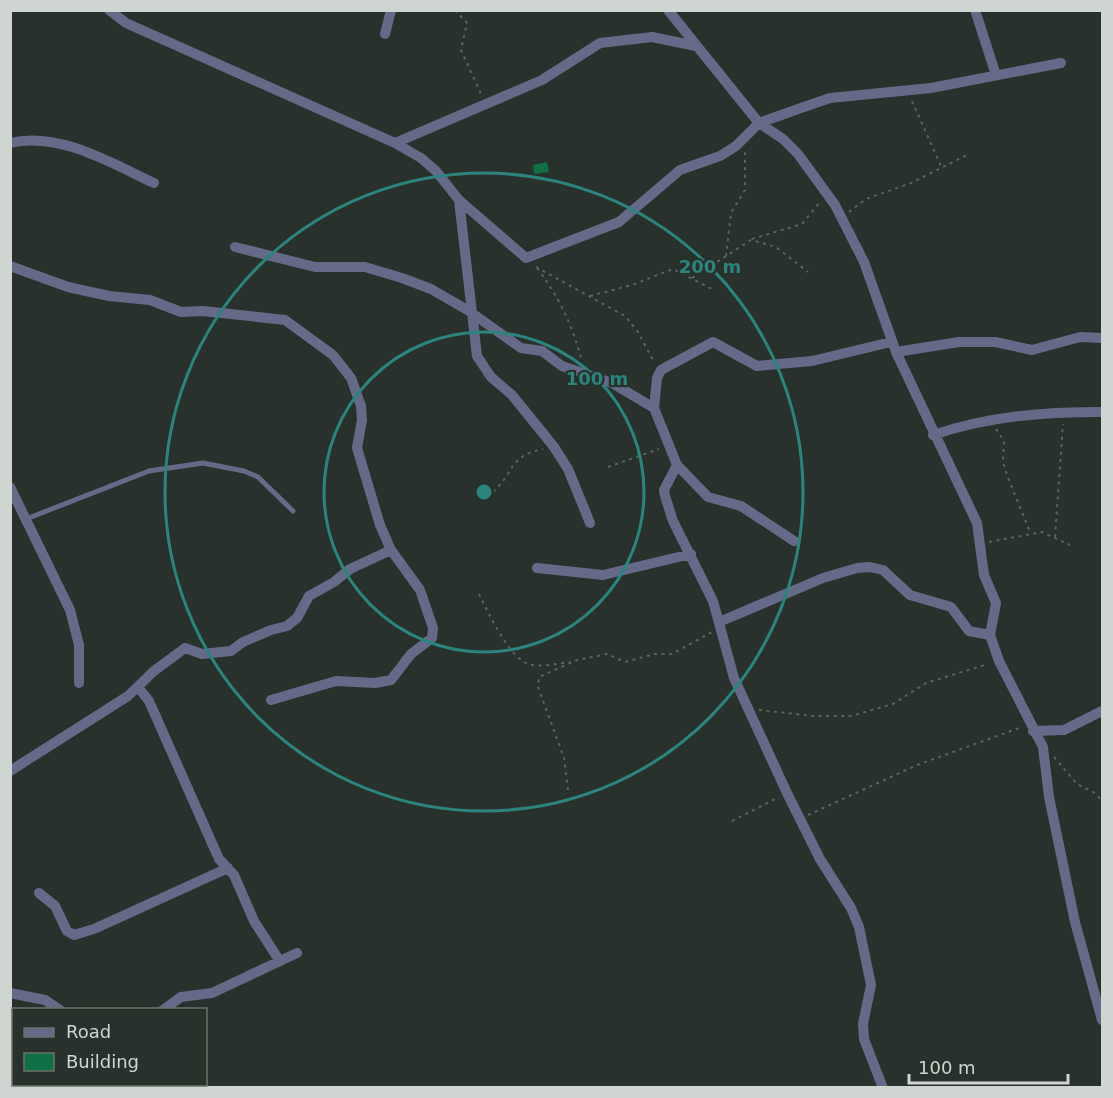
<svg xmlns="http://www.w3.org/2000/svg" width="1113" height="1098" font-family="'DejaVu Sans',sans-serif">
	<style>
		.building { fill: #106f45 }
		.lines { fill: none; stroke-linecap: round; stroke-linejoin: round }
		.path { stroke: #5c645f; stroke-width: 2; stroke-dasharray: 3 4.5; stroke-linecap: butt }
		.lane { stroke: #666a89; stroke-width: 5 }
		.street { stroke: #666a89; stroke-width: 10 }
		.ring { fill: none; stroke: #2c847d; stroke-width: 3 }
		.centre { fill: #2c847d; stroke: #28312b; stroke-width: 3 }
		.ring-label { font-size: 18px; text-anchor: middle; font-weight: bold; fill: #2c847d; stroke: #28312b; stroke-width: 4.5; stroke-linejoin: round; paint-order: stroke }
	</style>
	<rect width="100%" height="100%" fill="#28312b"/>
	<path class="building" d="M547 162 549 172 534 174 533 165Z"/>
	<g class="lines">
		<path class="path" d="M455 10 467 23 461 50 481 94
			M912 101 941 166
			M849 212 866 199 911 183 969 154
			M752 239 802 224 820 202
			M726 256 731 213 745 190V152
			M536 267 625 316 638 332 654 362
			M537 268C559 297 573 326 582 362
			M692 278 751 240 776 247 808 272
			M590 296 632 285 673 269 714 290
			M996 429 1004 441 1003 462 1007 475 1030 532
			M608 467 659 449
			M493 492C516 471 507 457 543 449
			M1055 537 1063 424
			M989 542 1042 532 1070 545
			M479 594C488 612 508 656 528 664 539 668 559 663 571 662
			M759 710 814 716H851L893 704 926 683 988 664
			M1054 757 1077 784 1095 793 1102 801
			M568 790 564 758 538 687 539 677 577 660 607 654 625 662 654 654H672L712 632
			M808 815 917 765 1022 727
			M732 821 779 797"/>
		<path class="lane" d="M26 519 149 471 203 463 244 471 258 477 293 511"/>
		<path class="street" d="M109 10 126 23 395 143 421 158 436 171 459 200 526 258 619 222 680 170 720 156 736 146 759 123 801 108 830 98 931 88 1061 63
			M668 10 759 123 783 139 798 154 835 205 864 262 896 352 977 523 984 575 996 603 990 635 999 661 1043 747 1049 797 1075 922 1102 1020
			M975 10 996 75
			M385 34 391 10
			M10 143C58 131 111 163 154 183
			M395 143 542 80 600 43 652 37 696 46
			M459 200 477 356 491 377 512 395 554 447 568 469 590 523
			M235 247 315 267H365L402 278 431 289 469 311 521 348 542 351 562 366 612 383 654 408 677 465 708 497 741 506 794 541
			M10 266 68 287 109 296 150 300 181 312 203 311 285 320 333 355 351 378 361 406 362 420 357 448 380 525 391 550 420 590 433 628 432 638 411 654 391 680 375 683 336 681 271 700
			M896 352 959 342H995L1032 350 1080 337 1102 338
			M654 408 657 378 661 370 713 342 757 366 812 361 891 342
			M933 435C989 416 1043 412 1102 412
			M677 465 664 490 665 496 673 521 713 601 734 678 787 793 820 859 851 908 859 927 871 985 863 1024 864 1039 883 1088
			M10 487 70 610 79 645V683
			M537 568 603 575 691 554
			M719 622 823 578 857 568 870 567 883 570 910 595 951 607 969 631 990 635
			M138 687 149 701 219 859 234 875 254 921 279 960
			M1033 731 1064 730 1102 711
			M10 771 128 696 154 671 185 648 202 654 231 651 243 642 271 630 287 626 297 618 309 596 334 582 350 569 391 550
			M39 893 55 906 67 931 74 935 94 929 228 868
			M10 993 45 1000 60 1010
			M163 1010 181 997 212 993 297 953
			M109 1084 111 1088"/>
	</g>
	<g class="ring">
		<circle cx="484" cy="492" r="160"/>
		<circle cx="484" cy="492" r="319"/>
	</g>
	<circle cx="484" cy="492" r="9" class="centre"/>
	<g class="ring-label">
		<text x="710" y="273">200 m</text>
		<text x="597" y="385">100 m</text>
	</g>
	<rect width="1113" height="1098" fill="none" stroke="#cfd5d1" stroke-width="24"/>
	<rect x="12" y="1008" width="195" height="78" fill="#28312b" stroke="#6b736d" stroke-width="1.5"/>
	<rect x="24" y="1028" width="30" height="9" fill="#666a89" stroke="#6b736d" stroke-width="1.5"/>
	<text x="66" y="1038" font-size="18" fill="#cfd5d1">Road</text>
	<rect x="24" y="1053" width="30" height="18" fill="#106f45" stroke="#6b736d" stroke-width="1.5"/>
	<text x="66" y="1068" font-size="18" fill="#cfd5d1">Building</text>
	<path d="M909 1074v9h159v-9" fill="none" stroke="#cfd5d1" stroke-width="3"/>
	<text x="918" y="1074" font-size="18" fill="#cfd5d1" stroke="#28312b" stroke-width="4.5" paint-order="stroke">100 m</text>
</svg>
